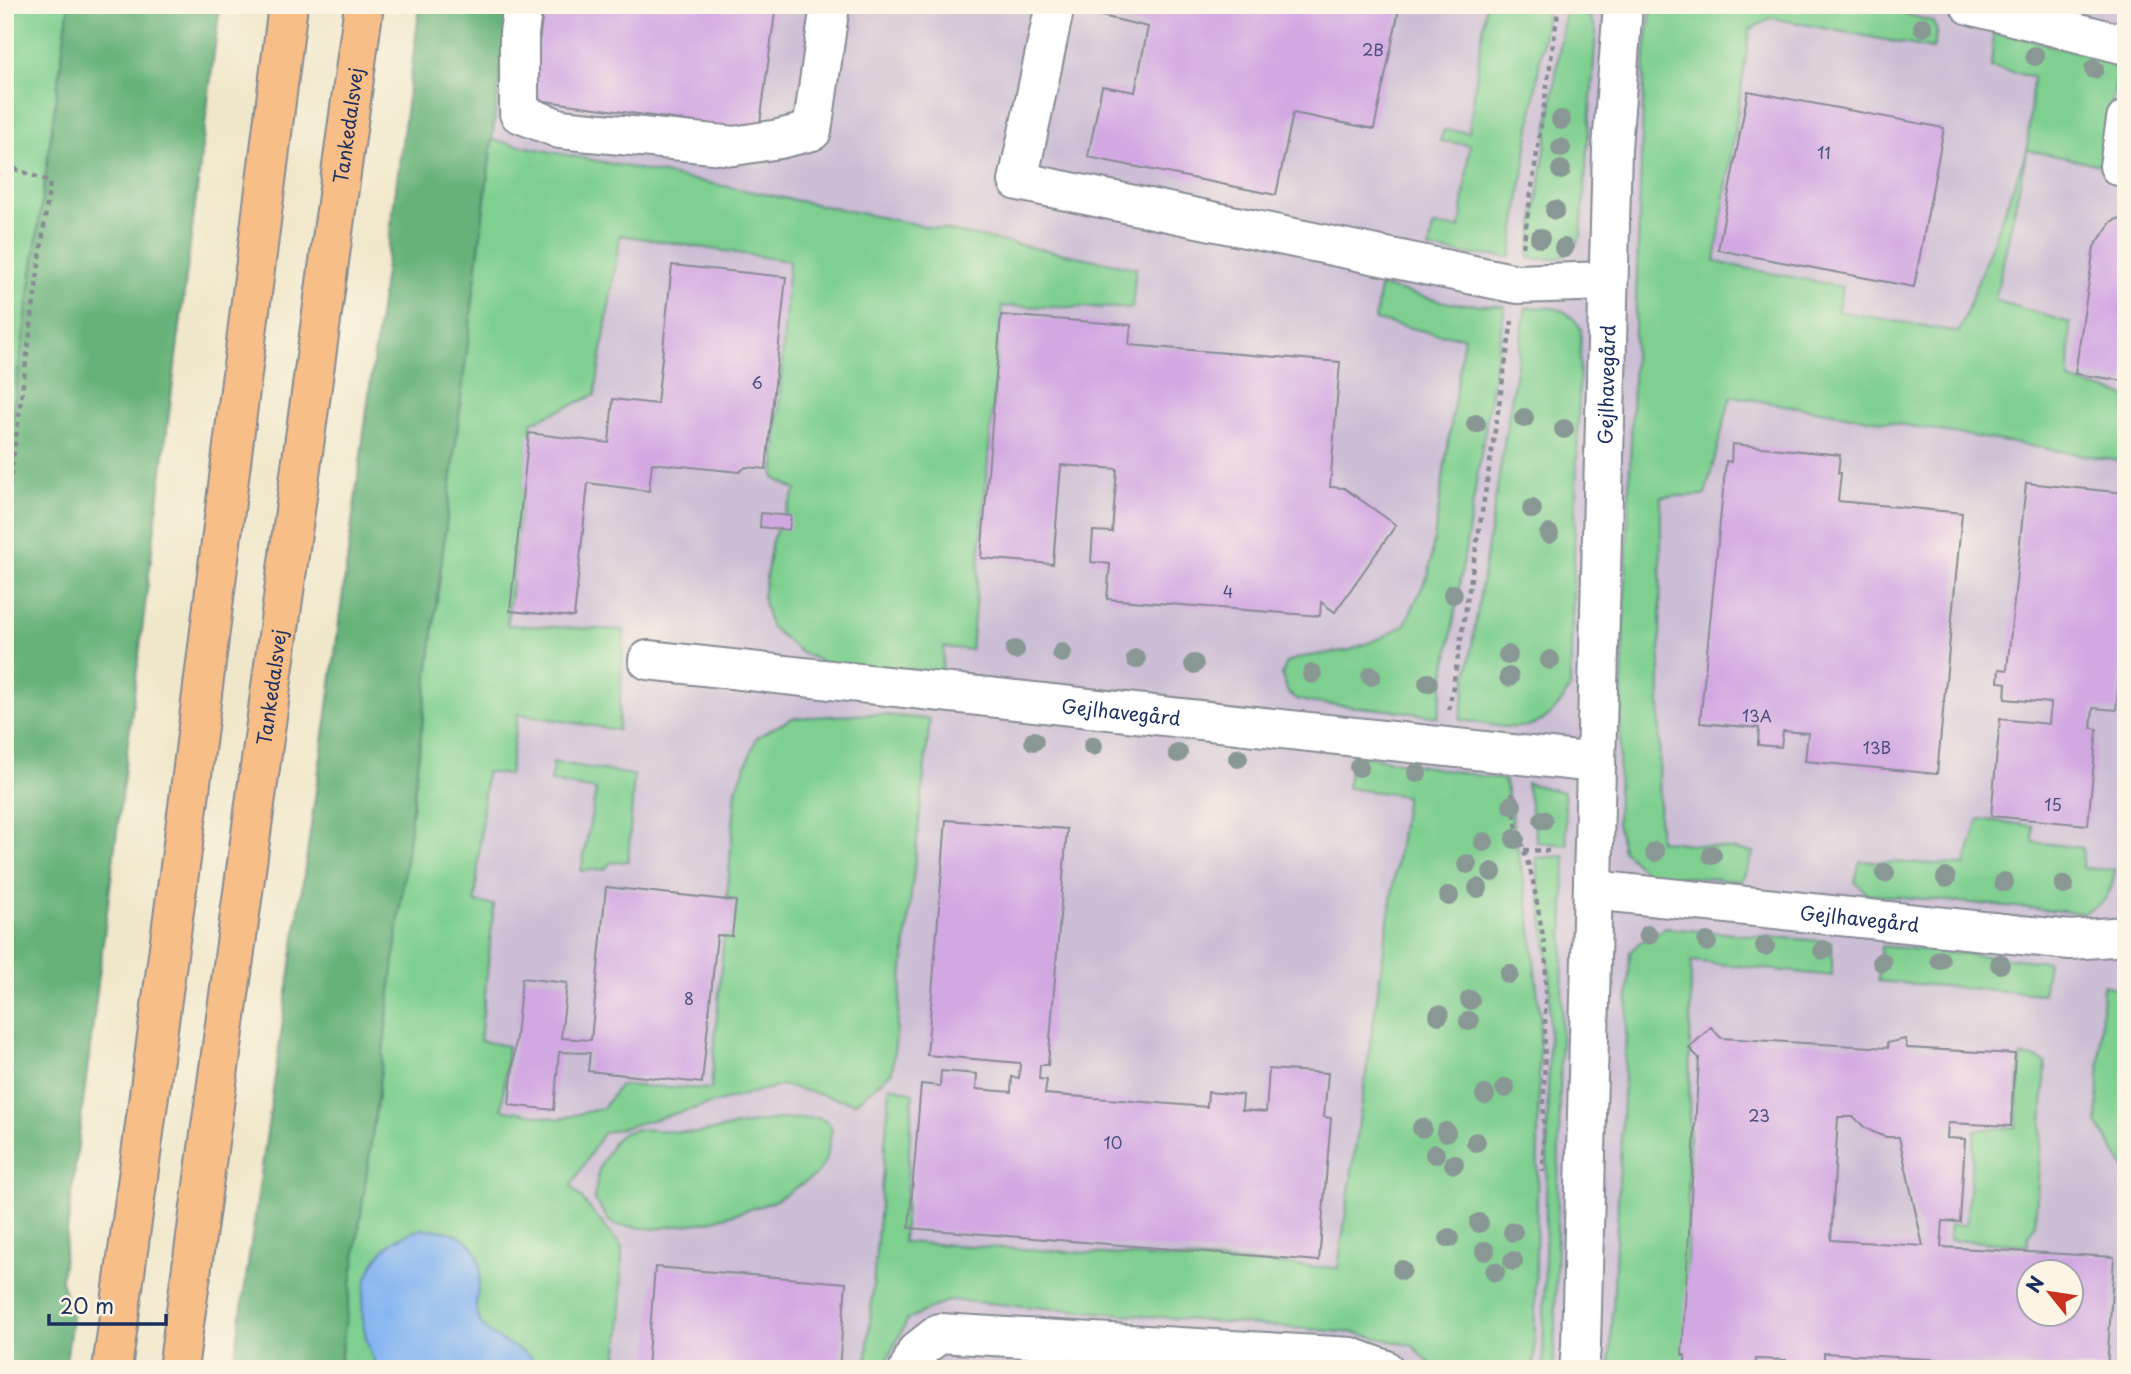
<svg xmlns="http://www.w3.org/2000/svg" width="2131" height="1374" font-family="'Playpen Sans',sans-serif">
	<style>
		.industrial { fill: #ccbed4; fill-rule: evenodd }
		.green { fill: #7ecf90; stroke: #4c7f77; stroke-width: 2 }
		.forest { fill: #66b27a; stroke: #40706c; stroke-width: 2 }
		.water { fill: #85b6f1; stroke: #5072a8; stroke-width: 2 }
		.building { fill: #d2a8e2; fill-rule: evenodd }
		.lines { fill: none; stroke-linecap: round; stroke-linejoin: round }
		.minor-casing { stroke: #868b94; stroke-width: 42 }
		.highway-casing { stroke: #868b94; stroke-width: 42 }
		.path { stroke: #868b94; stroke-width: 4.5; stroke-dasharray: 5 5; stroke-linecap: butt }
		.minor { stroke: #fff; stroke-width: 38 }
		.highway { stroke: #f7be88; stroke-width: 38 }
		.tree { fill: #899895 }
		.labels { text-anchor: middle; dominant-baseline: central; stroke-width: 5; stroke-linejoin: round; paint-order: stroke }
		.number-label { font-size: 16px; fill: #494d7f }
		.street-label { font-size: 19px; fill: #1b2f5e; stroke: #fcf5e5 }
	</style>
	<rect width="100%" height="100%" fill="#fcf5e5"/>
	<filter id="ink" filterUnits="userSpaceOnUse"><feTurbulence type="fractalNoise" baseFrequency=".0143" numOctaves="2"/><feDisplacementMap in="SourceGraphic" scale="14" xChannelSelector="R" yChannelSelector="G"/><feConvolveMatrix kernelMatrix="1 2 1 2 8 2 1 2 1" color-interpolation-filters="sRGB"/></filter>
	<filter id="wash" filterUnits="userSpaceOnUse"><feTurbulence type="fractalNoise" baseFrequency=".00686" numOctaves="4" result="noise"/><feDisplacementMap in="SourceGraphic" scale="28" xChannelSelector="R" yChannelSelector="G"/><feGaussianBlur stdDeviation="1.57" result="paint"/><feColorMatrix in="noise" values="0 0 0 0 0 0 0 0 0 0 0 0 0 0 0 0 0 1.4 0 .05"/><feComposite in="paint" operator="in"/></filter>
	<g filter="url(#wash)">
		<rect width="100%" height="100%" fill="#f0e7ca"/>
		<path class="industrial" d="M510 5H2126V1369H339L492 140ZM2030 1272H2072V1314H2030Z"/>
		<path class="green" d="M5 5H69L5 468Z
			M1486 5H1548L1511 257 1462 254 1429 249 1433 226 1460 228 1470 145 1440 141 1444 130 1469 132Z
			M1566 5C1582 5 1591 16 1596 31L1581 236C1567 261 1556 260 1529 258Z
			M1652 5H1871L1932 21 1937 31 1933 49 1771 18 1750 30 1715 262 1843 287 1837 311 1959 332 2027 150 2033 77 1991 67 1994 31 2110 60 2117 74 2101 165 2027 150 1995 300 2070 323 2069 380 2126 396V462L1731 396 1705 495 1661 497 1659 840 1754 852 1742 881 1647 874 1623 850 1617 823 1645 51Z
			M492 140 1136 268 1132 308 1002 306 971 650 944 647 942 672 824 663 800 652 770 626 763 597 772 540 796 490 774 478 789 261 620 235 595 395 532 422 507 625 624 630 618 730 518 714 509 775 486 772 475 902 494 905 480 1041 508 1046 502 1109 559 1119 603 1108 620 1085 711 1089 736 790 757 737 792 718 870 714 930 719 892 1072 855 1103 781 1085 603 1133 571 1186 622 1247 621 1329 615 1369H339L378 1094Z
			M1380 286 1449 303 1505 306 1438 717 1400 711 1314 703 1296 699 1288 693 1282 674 1287 662 1302 657 1350 650 1383 637 1405 624 1429 573 1464 337 1437 334 1375 320Z
			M1526 307C1554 308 1563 304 1581 328L1570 687C1543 741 1510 728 1460 720Z
			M1353 754 1505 780 1529 911 1540 1017 1534 1369H1435L1413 1346 1356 1333 949 1300 908 1319 888 1358 887 1369H866L890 1086 913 1093 903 1242 1338 1268 1406 796 1347 788Z
			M553 762 634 775 628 861 610 863 605 869 581 871 596 790 551 782Z
			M1526 783 1564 792 1567 845 1537 842Z
			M1979 819 2033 826V842L2083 848 2082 868 2115 870C2111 895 2107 903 2083 913L1867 894 1855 882 1860 861 1965 865Z
			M1565 856 1555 1328 1553 1369H1543L1550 977 1536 858Z
			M1666 928 1832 942V976L1691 961 1686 1369H1610L1630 952 1639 943Z
			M1881 946 2048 962 2043 994 1878 981Z
			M2103 985 2126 991V1170L2097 1123Z
			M2021 1056 2036 1058 2046 1063 2035 1224 2028 1237V1245L1950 1240 1949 1225H1966L1975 1130 2016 1127Z
			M819 1118 828 1122 832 1128 826 1160 816 1175 773 1202 707 1222 653 1229 615 1225 609 1221 594 1198 599 1169 614 1141 623 1133 637 1129 697 1133 777 1119Z"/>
		<path class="forest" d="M69 5H220L61 1280 72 1318 65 1369H5V468Z
			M420 5H510L492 140 378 1094 339 1369H233L327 714Z"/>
		<path class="water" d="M423 1229C442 1230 460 1231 473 1247 492 1272 465 1303 482 1325 494 1341 517 1346 532 1358L530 1369H378C350 1317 357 1243 423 1229Z"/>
		<g id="blocks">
			<path class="building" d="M544 5H776L759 131 531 99Z
				M1083 5H1400L1374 129 1293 113 1276 195 1088 157 1102 86 1135 92 1148 27 1081 11Z
				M1748 91 1944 128 1914 287 1718 250Z
				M2126 216V381L2075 374 2094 247 2112 221Z
				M672 265 786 277 766 469 746 467 739 472 652 463 649 491 588 483 574 617 510 611 529 433 609 443 613 399 657 404Z
				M1001 315 1131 325 1129 345 1340 362 1330 487 1344 488 1396 525 1335 612 1321 602 1320 616 1107 599 1110 564 1091 562 1093 531 1112 532 1117 469 1061 465 1053 564 981 558Z
				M1732 444 1840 455 1838 473H1841L1838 501 1962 513 1937 774 1805 761 1808 733 1783 731 1781 747 1758 745 1759 728 1700 723 1726 461 1731 462Z
				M2026 483 2126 493V608L2116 710 2093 708 2091 728 2097 729 2088 825 1991 816 2000 719 2049 724 2051 703 2005 699 2006 683 1998 682 1999 669 2007 670Z
				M761 513 791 516 789 530 760 527Z
				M946 820 1067 829 1048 1065H1040L1039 1079 1047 1080 1045 1094 1207 1107 1208 1092 1243 1095 1242 1110 1266 1112 1269 1069 1328 1073 1324 1117 1331 1118 1319 1261 909 1228 921 1084 940 1086 941 1071 977 1074 976 1089 1011 1092 1012 1077 1019 1078 1020 1063 927 1055Z
				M606 887 736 901 732 936 717 935 702 1083 588 1071 590 1053 559 1052 554 1110 509 1105 522 978 567 983 561 1038 591 1040Z
				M1711 1027 1721 1038 1888 1048 1887 1043 1905 1039 1907 1048 2015 1054 2011 1126 1948 1123 1947 1138 1965 1139 1960 1222 1943 1221 1941 1247 2114 1257 2107 1369 1824 1353V1363L1811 1362 1810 1369H1786V1360L1756 1359 1755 1369H1685V1355H1682L1699 1058 1689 1048ZM1838 1117H1854L1864 1127 1873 1132 1885 1137H1899L1923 1246 1831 1240ZM2030 1272H2072V1314H2030Z
				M655 1267 846 1283 839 1369H647Z"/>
		</g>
	</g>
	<g filter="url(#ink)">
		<use href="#blocks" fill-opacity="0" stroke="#868b94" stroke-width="2"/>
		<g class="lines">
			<defs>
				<g id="minor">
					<path d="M523 5 519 33V113L560 129 734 146 779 139 812 131 830 5"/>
					<path d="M1055 5 1018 181 1517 284 1608 281"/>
					<path d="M1970 5 2126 45"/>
					<path d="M2126 120 2119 166 2126 168"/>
					<path id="s1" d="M648 660 1595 763"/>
					<path id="s2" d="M1593 890 2070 940 2126 936"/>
					<path d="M909 1369 917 1351 940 1333 1351 1357 1384 1369"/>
					<path id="s3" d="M1579 1369 1581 1346 1612 148 1623 5"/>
				</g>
				<g id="highway">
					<path d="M112 1369 188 807 288 5"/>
					<path id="s4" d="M178 1369 364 5"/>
				</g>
			</defs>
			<use href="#minor" class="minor-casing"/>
			<use href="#highway" class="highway-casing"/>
			<path class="path" d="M5 165 50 182 5 520
				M1523 247 1559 5
				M1449 710 1486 488 1512 321
				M1512 793 1517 829 1532 876 1546 953 1543 1172
				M1524 850 1554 851"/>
			<use href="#minor" class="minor"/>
			<use href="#highway" class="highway"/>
		</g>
		<g class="tree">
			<circle cx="1923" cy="27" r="10"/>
			<circle cx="2035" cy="56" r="10"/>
			<circle cx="2094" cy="69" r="10"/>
			<circle cx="1561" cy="120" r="10"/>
			<circle cx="1561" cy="148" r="10"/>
			<circle cx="1561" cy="170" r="10"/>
			<circle cx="1555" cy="210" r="10"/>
			<circle cx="1540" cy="238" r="10"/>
			<circle cx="1564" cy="248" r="10"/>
			<circle cx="1524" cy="418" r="10"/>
			<circle cx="1476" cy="424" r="10"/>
			<circle cx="1564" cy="429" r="10"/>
			<circle cx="1532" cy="509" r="10"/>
			<circle cx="1549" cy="534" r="10"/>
			<circle cx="1453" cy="594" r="10"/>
			<circle cx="1015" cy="650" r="10"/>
			<circle cx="1062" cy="653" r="10"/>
			<circle cx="1508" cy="655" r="10"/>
			<circle cx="1136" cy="659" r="10"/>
			<circle cx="1550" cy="660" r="10"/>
			<circle cx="1194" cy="664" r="10"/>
			<circle cx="1312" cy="674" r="10"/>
			<circle cx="1371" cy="676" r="10"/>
			<circle cx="1509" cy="677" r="10"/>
			<circle cx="1428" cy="683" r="10"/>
			<circle cx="1034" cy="741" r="10"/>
			<circle cx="1093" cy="746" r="10"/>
			<circle cx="1178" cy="753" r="10"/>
			<circle cx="1238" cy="758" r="10"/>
			<circle cx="1359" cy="767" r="10"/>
			<circle cx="1417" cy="773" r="10"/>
			<circle cx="1512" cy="805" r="10"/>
			<circle cx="1543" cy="820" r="10"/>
			<circle cx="1515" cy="839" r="10"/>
			<circle cx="1484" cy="842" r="10"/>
			<circle cx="1655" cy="852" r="10"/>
			<circle cx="1712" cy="855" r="10"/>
			<circle cx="1467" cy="864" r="10"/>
			<circle cx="1492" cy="872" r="10"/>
			<circle cx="1885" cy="873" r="10"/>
			<circle cx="1946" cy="878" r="10"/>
			<circle cx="2004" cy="882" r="10"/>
			<circle cx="2064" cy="885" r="10"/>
			<circle cx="1478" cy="888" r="10"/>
			<circle cx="1449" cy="896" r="10"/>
			<circle cx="1648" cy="935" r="10"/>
			<circle cx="1707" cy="942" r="10"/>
			<circle cx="1765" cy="946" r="10"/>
			<circle cx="1823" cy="950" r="10"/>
			<circle cx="1940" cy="960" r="10"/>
			<circle cx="1882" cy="962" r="10"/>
			<circle cx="2000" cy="964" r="10"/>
			<circle cx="1509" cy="974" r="10"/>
			<circle cx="1470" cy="1000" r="10"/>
			<circle cx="1439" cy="1015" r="10"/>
			<circle cx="1469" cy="1021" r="10"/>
			<circle cx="1505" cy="1088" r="10"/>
			<circle cx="1485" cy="1095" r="10"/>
			<circle cx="1422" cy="1128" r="10"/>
			<circle cx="1446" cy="1132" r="10"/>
			<circle cx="1476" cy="1142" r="10"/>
			<circle cx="1435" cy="1154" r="10"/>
			<circle cx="1454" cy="1164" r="10"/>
			<circle cx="1479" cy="1223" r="10"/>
			<circle cx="1513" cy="1232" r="10"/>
			<circle cx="1449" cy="1238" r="10"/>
			<circle cx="1485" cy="1251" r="10"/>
			<circle cx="1513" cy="1261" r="10"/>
			<circle cx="1402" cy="1270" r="10"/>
			<circle cx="1495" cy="1272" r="10"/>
		</g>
	</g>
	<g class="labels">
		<g class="number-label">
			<text x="1373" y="49">2B</text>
			<text x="1824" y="152">11</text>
			<text x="757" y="382">6</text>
			<text x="1228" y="591">4</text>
			<text x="1757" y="715">13A</text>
			<text x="1877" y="747">13B</text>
			<text x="2053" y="804">15</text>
			<text x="689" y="998">8</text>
			<text x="1759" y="1115">23</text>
			<text x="1113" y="1142">10</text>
		</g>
		<g class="street-label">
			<text stroke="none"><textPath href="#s4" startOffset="1255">Tankedalsvej</textPath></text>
			<text stroke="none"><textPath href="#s3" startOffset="985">Gejlhavegård</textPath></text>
			<text stroke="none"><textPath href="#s4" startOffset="688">Tankedalsvej</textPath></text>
			<text stroke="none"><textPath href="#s1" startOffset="476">Gejlhavegård</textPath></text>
			<text stroke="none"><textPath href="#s2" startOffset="268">Gejlhavegård</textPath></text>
		</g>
	</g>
	<rect width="2131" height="1374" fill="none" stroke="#fcf5e5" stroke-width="28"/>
	<g transform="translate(2050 1293) rotate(300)"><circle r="33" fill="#fcf5e5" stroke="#a2a6af" stroke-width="2"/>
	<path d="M0-5L12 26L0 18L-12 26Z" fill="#c8321e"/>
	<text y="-10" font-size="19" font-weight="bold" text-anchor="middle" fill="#1b2f5e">N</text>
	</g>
	<path d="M49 1314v10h117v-10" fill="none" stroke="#1b2f5e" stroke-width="3.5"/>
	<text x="60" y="1314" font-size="21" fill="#1b2f5e" stroke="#fcf5e5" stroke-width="5" paint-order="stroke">20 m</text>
</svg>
